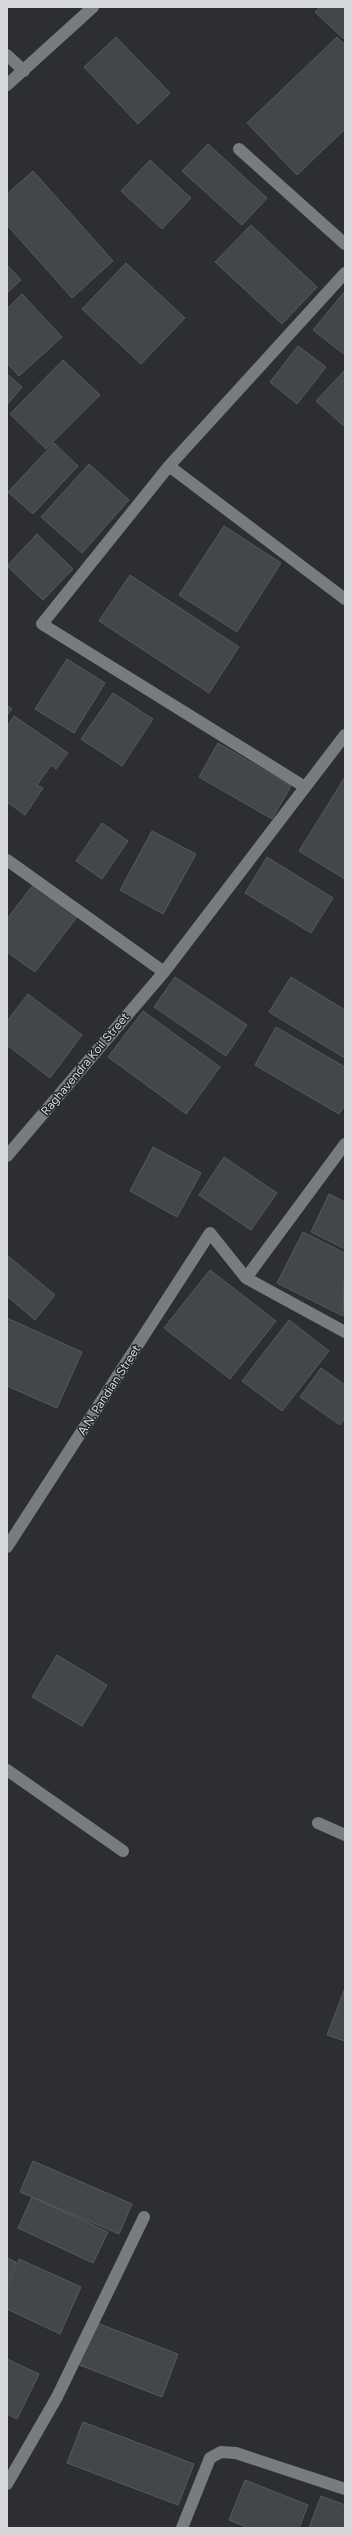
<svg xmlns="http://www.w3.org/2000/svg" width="352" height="2535" font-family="Figtree,sans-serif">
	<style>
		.building { fill: #43464a; stroke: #57595d }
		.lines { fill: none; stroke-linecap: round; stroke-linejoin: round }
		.street { stroke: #787b7f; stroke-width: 12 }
		.labels { text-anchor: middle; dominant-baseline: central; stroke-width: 3; stroke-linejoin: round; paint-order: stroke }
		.street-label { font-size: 12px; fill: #d6d7da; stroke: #222528 }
	</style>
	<rect width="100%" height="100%" fill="#2c2e32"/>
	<path class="building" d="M320 7H345V40L315 12Z
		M116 37 170 93 138 124 84 67Z
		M337 37 345 45V129L297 175 247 123Z
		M208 144 267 198 242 225 182 171Z
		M150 160 191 198 162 229 121 191Z
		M33 171 113 261 72 298 7 225V194Z
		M251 225 317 287 282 324 215 262Z
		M126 263 185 318 141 364 82 309Z
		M7 265 21 280 7 293Z
		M345 291V355L313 330Z
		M22 294 62 337 19 376 7 363V309Z
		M298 346 326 367 297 404 270 382Z
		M63 360 100 395 46 449 10 414Z
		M345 370V427L316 401Z
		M7 374 22 387 7 405Z
		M54 443 78 466 33 514 8 492Z
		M89 464 129 500 82 553 41 517Z
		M224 526 281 563 237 632 179 595Z
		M37 534 73 569 43 600 7 566Z
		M130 575 239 647 209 693 99 621Z
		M67 659 105 683 74 733 35 709Z
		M113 693 153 719 122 766 81 739Z
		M7 705 12 709 7 715Z
		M14 716 68 753 56 769 51 765 37 785 43 788 25 815 7 802V727Z
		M218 743 291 786 272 819 199 777Z
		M345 777V879L299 851Z
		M102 823 128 841 102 879 76 861Z
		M152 831 196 854 163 914 120 890Z
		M267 857 333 898 311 933 245 893Z
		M33 885 77 917 35 972 7 952V919Z
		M175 977 247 1025 226 1056 154 1007Z
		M291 977 345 1010V1058L269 1012Z
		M28 994 82 1035 50 1078 7 1045V1021Z
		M143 1011 220 1067 186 1114 108 1057Z
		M276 1027 345 1067V1105L339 1114 255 1065Z
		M153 1147 201 1173 177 1217 130 1191Z
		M224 1157 277 1193 251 1230 199 1195Z
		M329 1194 345 1202V1249L311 1232Z
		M303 1232 345 1253 343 1316 277 1283Z
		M7 1255 55 1295 35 1320 7 1296Z
		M210 1270 276 1321 230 1379 164 1328Z
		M7 1318 82 1352 57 1408 7 1386Z
		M289 1320 329 1351 282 1411 242 1381Z
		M321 1368 345 1385V1418L340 1425 300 1397Z
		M57 1655 107 1685 82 1726 32 1697Z
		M345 1988V2041L327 2035Z
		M33 2161 132 2204 119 2234 20 2192Z
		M32 2197 108 2232 93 2263 18 2228Z
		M7 2258 16 2262 7 2281Z
		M19 2259 81 2287 60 2334 7 2309V2285Z
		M94 2322 178 2354 162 2397 77 2364Z
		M7 2359 39 2374 17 2419 7 2414Z
		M83 2422 194 2464 178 2505 67 2463Z
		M245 2480 308 2505 299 2528H249L229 2520Z
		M321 2496 345 2505V2528H309Z"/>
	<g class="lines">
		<path class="street" d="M7 55 24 71
			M7 85 93 7
			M239 149 345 244
			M169 466 345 599
			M305 787 42 624 169 466 345 273
			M7 860 164 972
			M7 1156 164 972 345 735
			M246 1278 345 1144
			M7 1547 210 1233 246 1278 345 1332
			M7 1770 123 1851
			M318 1823 345 1835
			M7 2484 57 2397 144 2217
			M182 2528 210 2458 221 2452 236 2453 345 2489"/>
	</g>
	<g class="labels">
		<g class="street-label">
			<text transform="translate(85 1064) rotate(-50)">Raghavendra Koil Street</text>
			<text transform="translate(109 1390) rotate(-57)">A.N. Pandian Street</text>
		</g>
	</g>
	<rect width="352" height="2535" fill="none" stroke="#d6d7da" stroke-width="16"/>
</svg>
